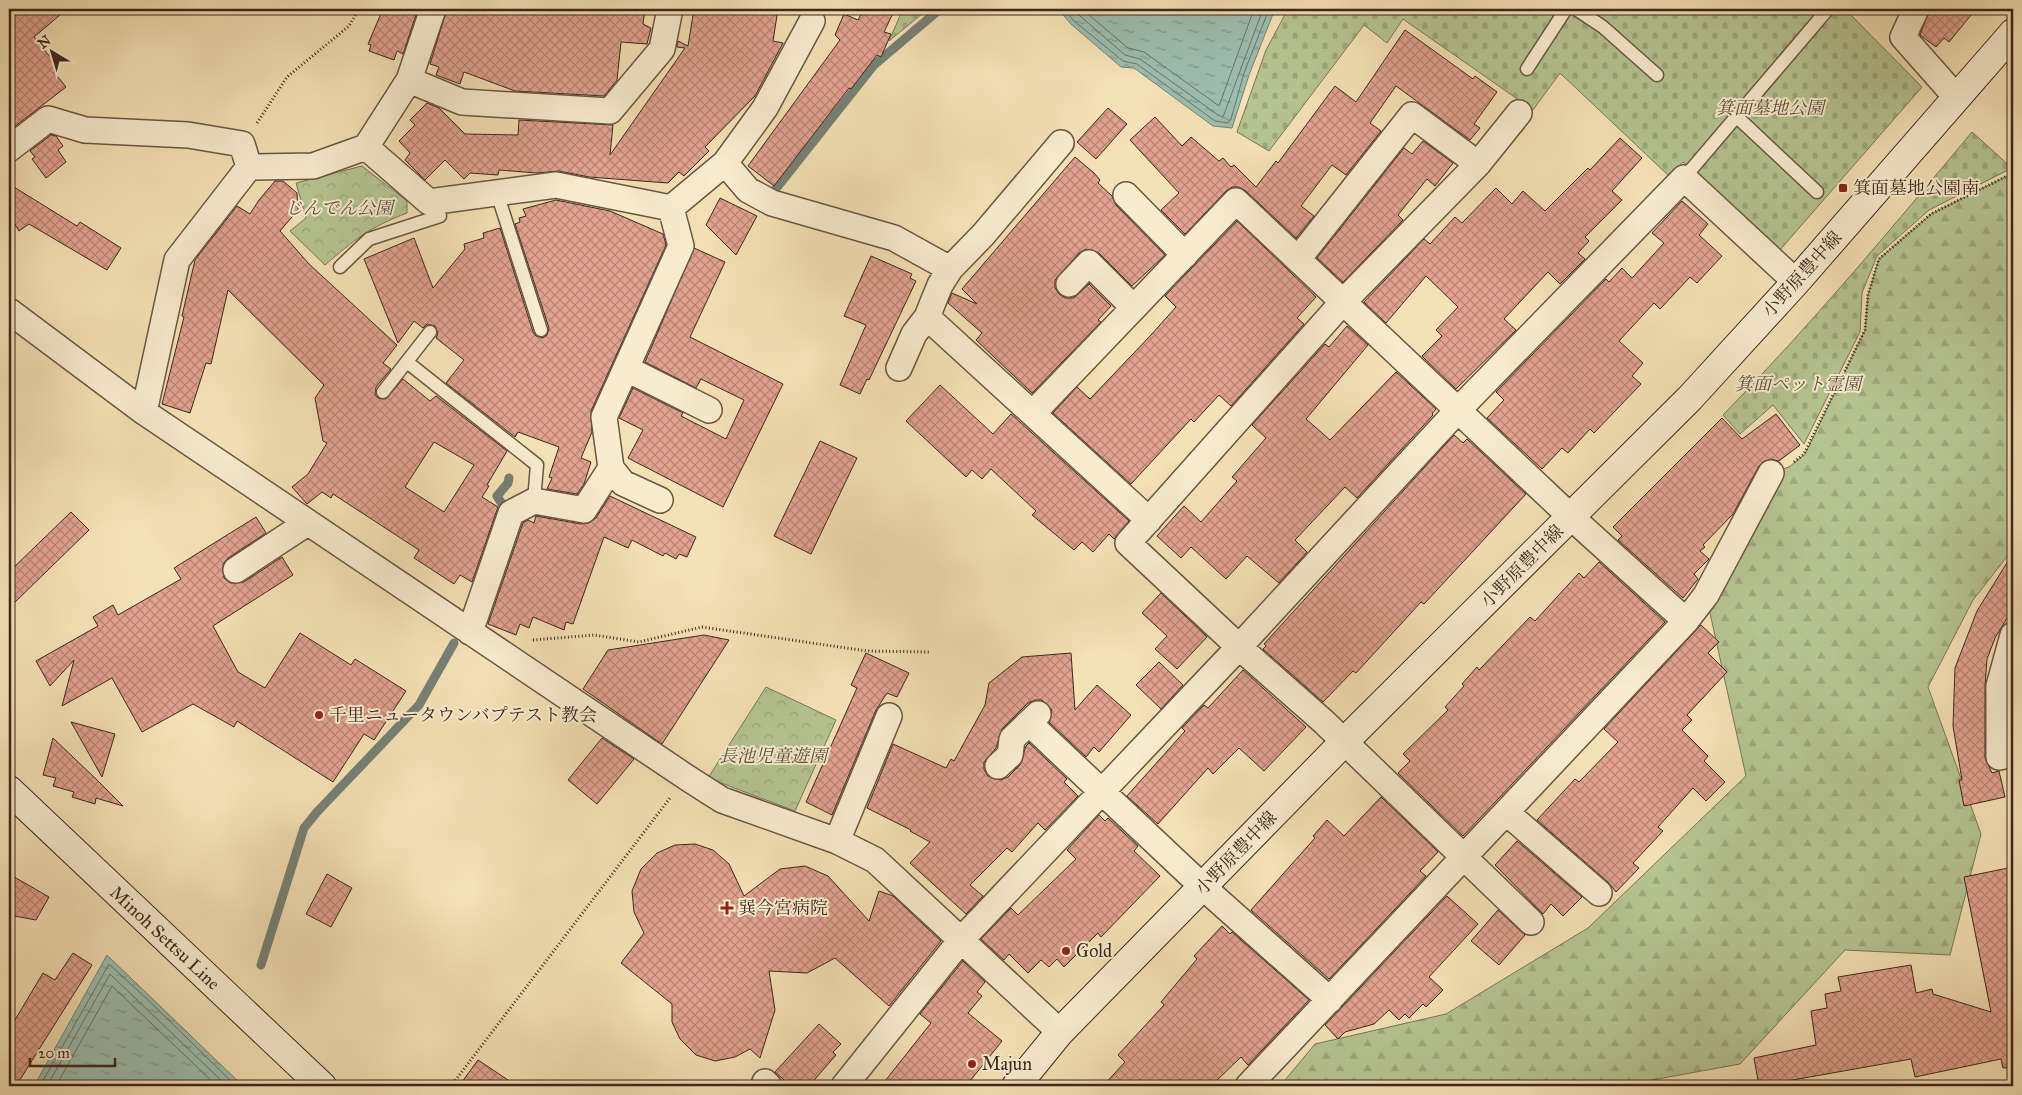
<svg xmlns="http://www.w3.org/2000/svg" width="2022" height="1095" font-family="'IM FELL Great Primer','Noto Serif JP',serif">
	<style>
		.forest { fill: url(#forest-firs); stroke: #787658 }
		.cemetery { fill: url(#cemetery-stones); stroke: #787658 }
		.park { fill: url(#park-crowns); stroke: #787658 }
		.water { fill: url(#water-ripples); stroke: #768175 }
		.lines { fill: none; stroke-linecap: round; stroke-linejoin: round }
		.shore { stroke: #6c7267; stroke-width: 1 }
		.stream { stroke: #768175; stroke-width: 9 }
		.building { fill: url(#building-cross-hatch); stroke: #3c271f; fill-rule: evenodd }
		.lane-casing { stroke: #6a5644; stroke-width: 15 }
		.street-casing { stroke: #6a5644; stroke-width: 28 }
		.secondary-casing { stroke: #3c271f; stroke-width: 30 }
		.path { stroke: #3c271f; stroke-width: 3; stroke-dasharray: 1 2.5; stroke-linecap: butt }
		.lane { stroke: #f8eccf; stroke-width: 12 }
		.street { stroke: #f8eccf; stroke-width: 25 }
		.secondary { stroke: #f8eccf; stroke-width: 28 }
		.poi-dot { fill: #8f2418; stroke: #f8eccf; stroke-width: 2 }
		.labels { text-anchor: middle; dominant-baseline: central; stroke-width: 4; stroke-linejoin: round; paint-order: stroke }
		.park-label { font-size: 18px; font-style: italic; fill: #5a4e3c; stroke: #f8eccf }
		.poi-label { font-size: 18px; fill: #3c271f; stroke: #f8eccf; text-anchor: start }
		.street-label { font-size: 18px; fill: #3c271f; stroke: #f8eccf }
	</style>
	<defs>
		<pattern id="forest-firs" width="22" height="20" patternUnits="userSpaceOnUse" patternTransform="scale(1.25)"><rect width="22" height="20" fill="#b5c492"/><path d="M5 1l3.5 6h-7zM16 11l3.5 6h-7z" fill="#9da87d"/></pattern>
		<pattern id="cemetery-stones" width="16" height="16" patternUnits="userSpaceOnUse" patternTransform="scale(1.25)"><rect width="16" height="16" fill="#b5c492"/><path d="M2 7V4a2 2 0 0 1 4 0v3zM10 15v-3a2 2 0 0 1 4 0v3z" fill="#9da87d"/></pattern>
		<pattern id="park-crowns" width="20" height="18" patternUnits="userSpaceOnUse" patternTransform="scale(1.25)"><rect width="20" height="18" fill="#b5c492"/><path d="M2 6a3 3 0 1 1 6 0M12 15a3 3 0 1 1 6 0" fill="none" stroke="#9da87d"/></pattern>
		<pattern id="water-ripples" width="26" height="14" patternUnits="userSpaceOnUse" patternTransform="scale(1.25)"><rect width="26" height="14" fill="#9cbdaf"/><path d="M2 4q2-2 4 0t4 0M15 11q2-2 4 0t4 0" fill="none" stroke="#809a8e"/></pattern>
		<pattern id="building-cross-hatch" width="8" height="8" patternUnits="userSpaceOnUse" patternTransform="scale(1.25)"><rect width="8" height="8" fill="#e2a290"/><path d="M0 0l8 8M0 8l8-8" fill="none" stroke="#b88475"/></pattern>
	</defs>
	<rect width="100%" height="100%" fill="#f4e1b5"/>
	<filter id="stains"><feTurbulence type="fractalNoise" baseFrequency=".004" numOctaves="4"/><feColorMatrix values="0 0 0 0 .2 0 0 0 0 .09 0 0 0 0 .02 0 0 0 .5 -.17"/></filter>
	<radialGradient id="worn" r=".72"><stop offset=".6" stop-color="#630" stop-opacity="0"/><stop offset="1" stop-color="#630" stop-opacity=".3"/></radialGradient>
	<path class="forest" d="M2013 173V549L1973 600 1928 687 1981 834 1950 955 1845 950 1740 1064 1619 1086H1280L1315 1044 1446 1014 1588 928 1746 776 1706 595 1771 473 1789 467 1805 454 1865 330 1868 295 1879 259 1931 214Z"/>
	<path class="cemetery" d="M903 9H928L889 41Z
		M1288 9H1845L1922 87 1779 251 1683 162 1670 177 1560 73 1533 110 1403 19 1387 43 1364 25 1269 151 1237 132 1266 50Z
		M1972 132 2012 168 1929 210 1877 256 1862 293 1860 332 1804 444 1773 405 1740 434 1723 415C1811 325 1891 229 1972 132Z"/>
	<path class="park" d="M362 166 407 201V213C370 227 354 240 325 265L290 231 306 218 296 183Z
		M766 687 836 720 795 811 708 778Z"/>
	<path class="water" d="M1058 9H1275L1249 75 1232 128 1213 126 1134 68 1121 67 1071 24Z
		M107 955 243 1086H34Z"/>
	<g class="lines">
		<path class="shore" d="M1064 9 1074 21 1123 61 1137 64 1215 121 1228 123 1231 119 1244 73 1269 9
			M1072 9 1125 55 1140 59 1218 115 1223 117 1263 9
			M1082 9 1128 48 1144 52 1219 106 1254 9
			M40 1086 109 964 147 999 236 1086
			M47 1086 110 974 227 1086
			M56 1086 112 986 217 1086"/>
		<path class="stream" d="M775 190 874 65 940 9
			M504 507 497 496 508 483 509 478
			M261 965 304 828 317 812 419 705 454 643"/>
	</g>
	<path class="building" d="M9 9H67L34 37 59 68 54 72 66 87 14 127 9 121Z
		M383 9H418L403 54 397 51 394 60 369 51 371 45 368 44Z
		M447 9H645L643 24 651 28 647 44 621 42 617 80 604 96 515 91 464 72 460 84 436 75 439 67 430 64Z
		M694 9H778L773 41 783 43 755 96 705 147 709 151 684 176 679 172 668 183 589 177 559 171 537 173 499 170 498 175 470 173 464 179 445 160 425 180 405 160 410 153 399 141 415 125 410 120 427 103 439 108 465 134 518 135 519 120 613 125 610 155 685 48 677 47 678 41 688 46Z
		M864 9H895L884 32 891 34 881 57 877 55 851 89 849 88 774 186 748 166 840 40 835 35 844 14 858 20Z
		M1930 9H1976L1949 42 1944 38 1936 47 1920 35Z
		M1405 30 1473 79 1475 76 1497 92 1474 124 1480 128 1470 140 1396 86 1370 123 1381 131 1346 175 1332 165 1301 206 1314 216 1296 238 1246 191 1239 187H1232L1226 191 1185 234 1161 210 1179 193 1130 140 1155 117 1182 146 1191 137 1219 161 1223 158 1231 167 1234 165 1256 187 1276 161 1278 163 1335 86 1356 102Z
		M1108 108 1127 124 1096 159 1077 142Z
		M51 135 56 136 63 146 58 150 66 162 46 178 32 159 35 157 30 151Z
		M1620 138 1642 158 1612 191 1622 200 1585 237 1589 241 1578 253 1585 259 1560 284 1548 272 1504 319 1516 330 1456 389 1422 356 1442 336 1436 330 1458 307 1426 276 1386 323 1364 302 1424 239 1430 244 1455 217 1462 223 1496 188 1512 204 1523 191 1545 211 1588 168 1590 170Z
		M1423 141 1453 163 1435 186 1427 179 1398 215 1403 220 1343 282 1317 258 1404 148 1412 154Z
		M1075 157 1094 173 1100 180 1098 183 1112 196 1116 205 1165 255 1132 286 1099 253 1086 249 1079 253 1055 280V288L1059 294 1065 298H1074L1089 284 1111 306 1098 320 1101 322 1032 393 976 340 982 333 948 303 952 293 977 304 962 289Z
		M275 181H283L297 193 298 210 280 231 309 264 397 345 383 363 391 369 376 387 375 395 378 398 386 399 403 379 430 401 436 396 507 451 487 485 489 486 482 497 498 507 472 582 460 575 454 584 414 558 419 550 333 494 331 498 322 492 307 504 292 487 308 474 327 443 323 441 315 398 324 385 228 290 211 364 206 363 190 413 162 404 184 317 182 316 195 260 237 206 250 214 259 200ZM434 442 474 465 444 512 405 487Z
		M9 184 77 226 80 222 121 248 107 270 29 224 19 231 9 215Z
		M720 198 757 216 736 255 706 225Z
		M556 200 610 211 663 234 666 245 591 411 592 432 581 458 591 462 584 484 577 494 547 489 552 478 549 477 559 447 518 432 515 437 446 383 464 360 436 338 438 333 435 326 427 324 423 328 414 321 398 343 364 259 414 238 433 288 465 249 464 244 484 238 483 233 500 228 533 332 536 336 543 338 547 335 549 328 515 224 520 222 519 218 526 216 523 209Z
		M1682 201 1708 224 1699 235 1722 256 1697 283 1690 277 1660 309 1654 303 1619 341 1643 363 1632 376 1641 384 1594 433 1590 429 1568 453 1562 448 1542 469 1487 418 1504 400 1496 392 1606 279 1609 282 1622 268 1632 278 1664 243 1652 233Z
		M1237 221 1316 297 1297 318 1304 324 1231 406 1219 395 1194 422 1191 419 1131 484 1053 413 1077 387 1090 399 1151 335 1176 307 1165 296Z
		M694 248 725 262 690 337 783 384 723 507 628 458 643 430 619 418 633 388 683 413 681 416 726 439 744 400 701 379 696 388 645 362Z
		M871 256 912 274 910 278 916 281 869 380 867 379 860 394 840 385 866 325 844 316Z
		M1347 326 1368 345 1306 419 1330 440 1396 372 1436 409 1432 414 1433 415 1357 498 1345 487 1295 540 1307 552 1279 583 1247 556 1226 579 1191 547 1181 558 1157 536 1184 506 1201 522 1237 481 1232 477 1266 438 1252 425 1325 344 1329 347Z
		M940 385 993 434 1011 414 1129 521 1114 539 1109 534 1093 552 1082 542 1074 550 1032 515 1036 511 991 469 982 479 972 470 966 477 906 421Z
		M1776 414 1800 445 1779 461 1770 459 1759 466 1733 514 1703 545 1705 547 1700 551 1709 559 1694 574 1698 579 1683 598 1618 540 1622 536 1613 527 1722 418 1742 439Z
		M1454 435 1463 443 1467 439 1526 494 1424 604 1421 602 1356 673 1353 671 1323 702 1263 649 1266 646 1264 644Z
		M820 441 857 458 811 554 774 536Z
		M610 496 696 537 687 557 679 554 676 559 665 553 663 556 632 540 628 548 604 537 573 624 566 622 564 630 533 617 529 628 520 624 516 635 488 624 523 523 528 520 534 523 536 516 581 524 589 523 596 518Z
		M71 512 89 530 9 608V572Z
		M256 517 266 533 228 558 223 564 224 578 230 583 244 582 282 557 293 575 213 626 238 672 265 688 300 633 351 665 355 659 406 691 374 740 364 734 333 782 237 721 234 727 193 704 142 732 112 678 62 706 74 660 50 686 36 661 98 626 93 617 113 605 118 615 181 579 174 568Z
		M2013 553V608L1995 638 1987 659 1985 686V758L1992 773 1999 771 2005 797 1964 806 1959 780H1962L1953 726 1955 668 1977 611Z
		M1599 562 1665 622 1463 836 1398 773 1410 761 1403 754 1448 710 1445 707 1464 686 1462 684 1477 667 1479 670 1530 617 1535 621 1579 573 1584 578Z
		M1161 593 1207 637 1177 669 1155 649 1167 636 1142 613Z
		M1701 625 1719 642 1708 653 1727 672 1687 715 1692 720 1682 730 1708 756 1704 761 1725 782 1706 801 1693 788 1658 827 1663 831 1633 863 1639 868 1616 892 1608 882 1537 820 1575 779 1579 782 1618 742 1604 729Z
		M704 635 729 640 662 744 583 689 608 650Z
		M866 653 909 673 897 697 887 693 876 710 832 815 806 802 857 688 851 685Z
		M1071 653 1075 710 1097 685 1131 715 1099 752 1094 747 1086 757 1049 722 1052 710 1042 700H1035L1028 703 1002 729 996 748 984 762V770L988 776 1001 780 1008 777 1020 765 1026 746 1029 743 1067 779 1064 782 1078 796 1045 830 1038 823 1012 852 1007 848 970 885 983 896 966 914 910 863 930 842 910 831 911 830 867 808 893 744 946 768 951 759 954 761 985 705 989 683 1022 657Z
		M1159 662 1183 685 1161 709 1136 685Z
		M1243 670 1306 727 1264 771 1239 748 1213 774 1208 768 1158 824 1127 796 1185 731 1182 728 1204 705 1208 708Z
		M71 722 115 734 102 777Z
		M53 738 96 779 123 806 96 798 95 804 72 797 74 792 53 786 56 778 43 775Z
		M602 738 634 759 597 804 568 780Z
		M1381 797 1438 852 1420 871 1426 876 1329 979 1251 910 1315 838 1313 836 1327 820 1344 836Z
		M1099 815 1105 821 1108 818 1138 846 1134 851 1160 876 1101 937 1098 933 1064 967 1057 959 1049 967 1041 960 1028 973 1009 954 1004 960 981 939 1011 908 1018 915 1076 859 1067 850Z
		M1517 841 1582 897 1563 916 1551 904 1543 914 1495 865Z
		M695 844 713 850 729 864 744 896 780 869 805 866 828 876 869 921 879 891 893 896 941 941 889 1006 835 958 807 973 769 971 775 1010 760 1058 750 1049 735 1057 715 1061 696 1055 680 1039 672 1022V1004L621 963 644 933 634 912 632 891 641 869 657 853 675 845Z
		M2013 867V1067L2003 1068 2001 1059 1915 1077 1911 1059 1759 1086 1754 1058 1816 1045 1811 1011 1827 1008 1825 994 1841 991 1838 977 1911 965 1916 993 1932 989 1933 994 1991 1012 1964 877Z
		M9 874 49 897 36 920 9 915Z
		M327 874 352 888 331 927 306 914Z
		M1447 896 1478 924 1429 977 1443 990 1426 1007 1423 1004 1409 1018 1405 1014 1399 1020 1389 1010 1374 1024 1345 1032 1338 1039 1325 1025Z
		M1498 910 1525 935 1499 965 1471 941Z
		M1222 926 1230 934 1232 932 1309 1000 1248 1065 1241 1057 1211 1086H1103L1125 1062 1118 1055 1164 1005 1161 1002 1197 959 1194 956Z
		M73 953 92 965 16 1086H9V1030L43 973 55 980Z
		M963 961 985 982 977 992 982 996 968 1013 1002 1041 966 1086H881L931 1023 920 1014Z
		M819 1024 841 1044 833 1052 836 1055 809 1086H791L775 1072Z
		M478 1060 517 1086H459Z"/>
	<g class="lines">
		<defs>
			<path id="lane" d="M1576 9 1603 27 1657 75
				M1527 69 1566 9
				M1737 117 1817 192
				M1684 178 1828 9
				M497 193 541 330
				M340 267 369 239 440 216 429 202
				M407 362 537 465 534 501
				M383 392 430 332"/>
			<path id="street" d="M1916 9 1903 37 1957 98
				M409 80 462 102 610 111 662 49 670 9
				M366 147 429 202 556 185 671 208
				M9 149 48 119 85 130 188 135 242 144 249 167
				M725 163 765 108 812 21
				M1478 164 1519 113
				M1126 195 1185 255
				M1298 259 1412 115 1478 164 1342 303 1128 543 1239 647 1324 722 1531 922
				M1069 284 1089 263 1133 307
				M9 311 144 412 686 777 722 800 837 841 875 860 1060 1032
				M927 317 1149 520
				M899 368 914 334 927 317 940 285 950 269 983 235 1061 143
				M627 369 709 410
				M144 412 177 260 249 167 313 166 366 147 409 80 433 9
				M1034 412 1236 201 1571 517 1686 621
				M660 500 623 483 611 468 604 417 681 246 671 208 725 163 748 190 772 203 894 238 950 269
				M236 570 307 523
				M470 632 511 513 534 501 584 510 611 468
				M2013 635 1999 686V757L2013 754
				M1029 723 1203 887 1330 1000
				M998 766 1010 755 1012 739 1038 714
				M1507 813 1599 893
				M837 841 889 716
				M765 1082 769 1086
				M844 1086 961 940 1239 647 1458 410 1684 178 1796 282
				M1248 1086 1686 621 1706 595 1771 473"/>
			<path id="secondary" d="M9 790 322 1086
				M1016 1086 1060 1032 1344 742 1690 398 1796 282 2013 33"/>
		</defs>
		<use href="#lane" class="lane-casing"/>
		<use href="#street" class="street-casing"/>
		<use href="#secondary" class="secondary-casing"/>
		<path class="path" d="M257 123 287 77 349 26 359 9
			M1794 462 1804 454 1865 330 1868 295 1879 259 1931 214 2013 173
			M533 640 594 635 639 642 702 627 867 651 929 652
			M451 1086 670 798"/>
		<use href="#lane" class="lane"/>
		<use href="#street" class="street"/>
		<use href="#secondary" class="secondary"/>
	</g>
	<g class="poi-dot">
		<rect x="1838" y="183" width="10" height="10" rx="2.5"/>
		<circle cx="319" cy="715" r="5"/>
		<path d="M724.5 900.5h5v5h5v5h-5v5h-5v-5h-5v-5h5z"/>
		<circle cx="1066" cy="951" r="5"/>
		<circle cx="972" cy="1064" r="5"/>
	</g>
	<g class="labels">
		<g class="park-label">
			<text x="1770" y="108">箕面墓地公園</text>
			<text x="339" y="208">じんでん公園</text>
			<text x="1798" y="384">箕面ペット霊園</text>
			<text x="773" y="756">長池児童遊園</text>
		</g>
		<g class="poi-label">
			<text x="1853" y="188">箕面墓地公園南</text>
			<text x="329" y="715">千里ニュータウンバプテスト教会</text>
			<text x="738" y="908">巽今宮病院</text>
			<text x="1076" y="951">Gold</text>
			<text x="982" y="1064">Majun</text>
		</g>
		<g class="street-label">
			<text transform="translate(1802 274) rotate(-48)">小野原豊中線</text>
			<text transform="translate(1522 566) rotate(-45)">小野原豊中線</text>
			<text transform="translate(1236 853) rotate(-46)">小野原豊中線</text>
			<text transform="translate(165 938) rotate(43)">Minoh Settsu Line</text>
		</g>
	</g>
	<rect width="2022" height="1095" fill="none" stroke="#f4e1b5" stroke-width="30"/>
	<rect x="10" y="10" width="2002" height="1075" fill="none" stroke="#3c271f" stroke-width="2.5"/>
	<rect x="15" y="15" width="1992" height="1065" fill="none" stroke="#3c271f"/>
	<g transform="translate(52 52) rotate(322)" stroke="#f8eccf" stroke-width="4" paint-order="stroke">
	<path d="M0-4L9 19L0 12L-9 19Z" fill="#3c271f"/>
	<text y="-8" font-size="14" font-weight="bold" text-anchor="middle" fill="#3c271f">N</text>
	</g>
	<path d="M30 1058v8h85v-8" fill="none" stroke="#3c271f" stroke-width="2.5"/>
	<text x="38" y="1058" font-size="15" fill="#3c271f" stroke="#f8eccf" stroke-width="4" paint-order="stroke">20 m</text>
	<rect width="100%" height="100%" filter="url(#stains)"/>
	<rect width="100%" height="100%" fill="url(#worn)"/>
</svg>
